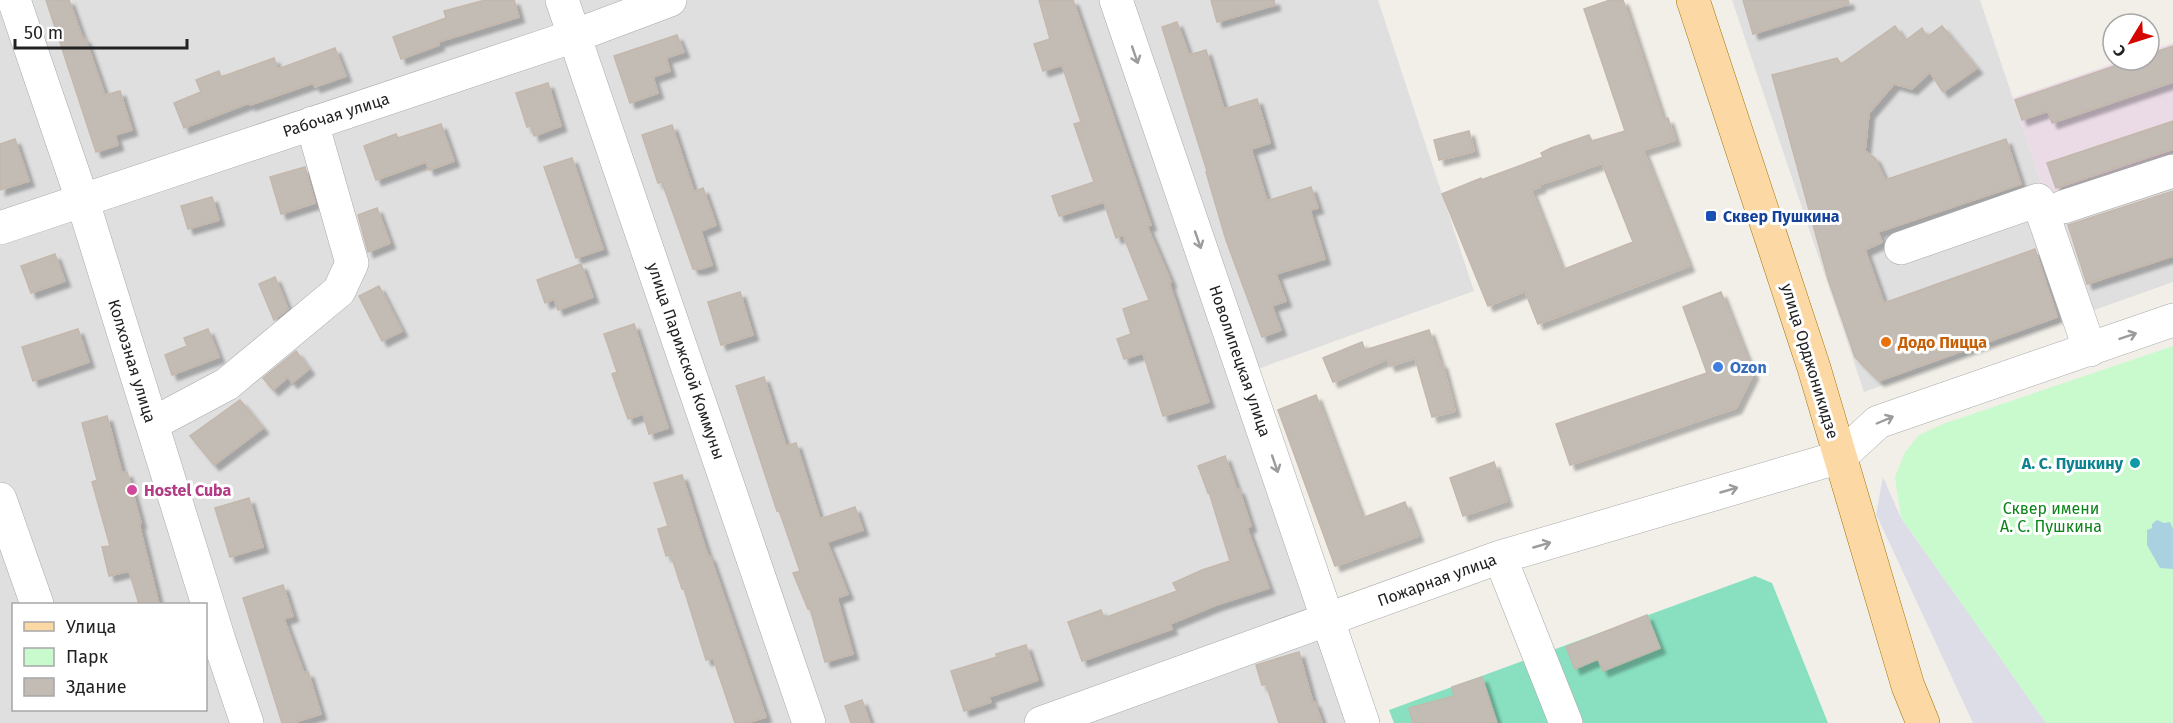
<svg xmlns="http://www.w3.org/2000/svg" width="2173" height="723" font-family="'Fira Sans',sans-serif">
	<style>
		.residential { fill: #e0dfdf; fill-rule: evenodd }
		.industrial { fill: #ebdbe7 }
		.park { fill: #c8face }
		.pitch { fill: #88e0c1 }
		.plaza { fill: #dddde8 }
		.water { fill: #aad1df }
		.building { fill: #c3bcb5; stroke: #c4b7ab; stroke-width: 1.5; fill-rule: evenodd; filter: url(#shadow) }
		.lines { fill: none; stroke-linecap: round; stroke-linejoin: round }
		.minor-casing { stroke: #a9a9a9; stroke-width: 34 }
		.major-casing { stroke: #a07100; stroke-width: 34 }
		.minor { stroke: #fff; stroke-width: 33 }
		.major { stroke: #fcd9a4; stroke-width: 33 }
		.oneway { stroke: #9c9c9c }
		.transit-dot { fill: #1a4fb4; stroke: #fff; stroke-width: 2 }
		.food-dot { fill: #e8710a; stroke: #fff; stroke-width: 2 }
		.shop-dot { fill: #3f7fe0; stroke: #fff; stroke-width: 2 }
		.culture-dot { fill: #0f9aa8; stroke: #fff; stroke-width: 2 }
		.hotel-dot { fill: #d1479c; stroke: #fff; stroke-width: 2 }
		.labels { text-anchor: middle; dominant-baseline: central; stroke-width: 6; stroke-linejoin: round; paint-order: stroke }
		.street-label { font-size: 16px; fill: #222; stroke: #fff }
		.transit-label { font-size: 16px; font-weight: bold; fill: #164399; stroke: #fff; text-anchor: start }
		.food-label { font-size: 16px; font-weight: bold; fill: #c56008; stroke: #fff; text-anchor: start }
		.shop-label { font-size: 16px; font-weight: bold; fill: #366cbe; stroke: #fff; text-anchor: start }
		.culture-label { font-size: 16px; font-weight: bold; fill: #0d838f; stroke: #fff; text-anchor: end }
		.hotel-label { font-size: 16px; font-weight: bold; fill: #b23c85; stroke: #fff; text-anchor: start }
		.park-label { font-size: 16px; fill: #0c841a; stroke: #fff }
	</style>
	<defs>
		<filter id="shadow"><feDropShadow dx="5.5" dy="5.5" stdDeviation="1.5" flood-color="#0004"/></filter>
	</defs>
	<rect width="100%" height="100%" fill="#f2efe9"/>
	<path class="residential" d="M0 0H1378L1474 291 1244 374 1363 723H0ZM14 604H206V710H14Z
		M1732 0H1980L2045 194 2173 153V282L1864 392Z"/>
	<path class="industrial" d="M2173 43V153L2045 194 2013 98 2124 60H2149V51Z"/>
	<path class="park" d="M2173 346V723H2046L1901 518 1895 477 1905 452 1919 435 1943 424Z"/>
	<path class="pitch" d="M1755 576 1772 583 1828 723H1394L1389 710Z"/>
	<path class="plaza" d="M1883 477 1901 518 2046 723H1973L1876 514Z"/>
	<path class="water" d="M2157 520 2164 523 2170 522 2173 529V569L2160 568 2147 545V530L2152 528V524Z"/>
	<path class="building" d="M46 0H69L83 39 85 38 105 95 120 91 132 130 115 135 118 145 96 152Z
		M485 0H514L519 17 438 42 439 45 401 59 393 37 446 18 444 11Z
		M1039 0H1073L1151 225 1147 226 1171 282 1169 283 1209 402 1163 416 1143 353 1124 359 1117 339 1131 334 1123 309 1149 300 1123 235 1116 238 1104 202 1059 216 1052 196 1094 182 1074 124 1081 122 1062 65 1043 71 1034 44 1050 39Z
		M1211 0H1274L1275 5 1217 22Z
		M1610 0H1623L1663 120 1668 118 1675 140 1643 150 1689 266 1538 324 1525 291 1488 306 1442 194 1481 178V180L1543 157 1541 153 1551 148 1589 135 1592 141 1625 131 1584 9ZM1602 163 1633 242 1562 270 1531 190 1540 187 1539 185Z
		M1743 0H1848L1849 4 1753 34Z
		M1177 22 1189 55 1206 50 1224 109 1257 99 1270 143 1251 149 1267 201 1311 187 1318 208 1310 210 1325 259 1276 274 1286 301 1272 306 1281 330 1262 337 1226 240 1206 172 1207 171 1162 27Z
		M1895 26 1905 41 1922 28 1927 37 1942 26 1977 68 1943 92 1930 72 1912 89 1894 84 1869 113 1865 151 1875 158 1885 180 2006 139 2021 184 1878 232 1882 242 1865 250 1884 303 2035 249 2057 317 1879 381 1855 357 1828 279 1772 75 1837 58 1841 64Z
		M677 35 684 52 666 58 670 71 653 77 658 93 630 103 614 56Z
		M2173 46V82L2052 123 2048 111 2022 120 2015 100 2132 60H2149V54Z
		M335 48 346 76 315 87 313 83 250 105 249 103 184 128 174 103 201 92 196 80 219 71 221 77 274 58 278 69Z
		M548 83 561 126 534 136 531 126 527 127 516 93Z
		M2173 121V149L2056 188 2047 163Z
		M441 124 454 161 429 170 426 162 376 180 364 146 396 134 398 138Z
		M672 125 694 192 703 188 716 225 701 231 712 265 701 269H693L662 182 658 183 642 135Z
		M1469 131 1474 151 1439 160 1434 140Z
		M15 139 29 181 0 190V144Z
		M572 158 603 249 576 258 544 167Z
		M305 167 315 203 281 214 270 177Z
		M2173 191V256L2087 284 2068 225Z
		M212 197 219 220 188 229 181 206Z
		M377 208 390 243 368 252 358 215Z
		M55 254 65 281 31 293 21 266Z
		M581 264 593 297 558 310 554 299 545 303 537 280Z
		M275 277 288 309 274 320 259 284Z
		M379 286 402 331 382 341 359 296Z
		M740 292 753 335 721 345 708 302Z
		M1721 292 1753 374 1736 408 1570 465 1556 424 1707 373 1683 307Z
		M634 324 668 428 649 434 643 414 628 419 612 374 617 372 604 334Z
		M78 329 89 362 33 381 22 347Z
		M208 329 219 357 172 375 165 355 187 346 184 338Z
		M1429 330 1440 363H1442L1455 411 1432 417 1415 358 1390 366 1387 359 1333 382 1323 358 1362 342 1365 350Z
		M296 351 309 369 292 383 288 377 273 390 263 378Z
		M764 377 786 446 796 443 820 519 855 507 863 530 827 542 848 594 837 598 853 654 825 662 810 608 808 609 793 573 800 571 779 510 777 511 736 386Z
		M1316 395 1362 518 1405 502 1418 536 1335 566 1278 410Z
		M240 400 263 428 214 465 190 436Z
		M107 416 122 473 127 472 141 523 139 524 159 604H139L129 571 109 576 102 547 110 546 92 482 97 480 82 423Z
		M1225 456 1237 490 1239 489 1251 526 1247 528 1269 588 1216 605 1170 624 1172 629 1082 661 1068 622 1101 610 1104 618 1177 591 1173 583 1202 570 1230 561 1209 492 1208 493 1198 466Z
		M1494 462 1507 501 1463 516 1450 478Z
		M682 475 708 556H710L766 717 747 723H735L713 658 706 660 684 589H682L671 555 666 556 658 529 668 526 654 483Z
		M249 498 263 547 230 557 215 508Z
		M283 585 293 616 284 619 304 673 308 672 321 714 292 723H282L243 598Z
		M1647 615 1660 648 1603 671 1598 659 1575 669 1566 647Z
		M1026 645 1038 680 989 697 991 702 964 711 951 671 997 657 996 654Z
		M1299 652 1313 703 1315 702 1322 723H1279L1266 684 1262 685 1256 665Z
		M1482 677 1497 723H1413L1409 708 1454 696 1452 687Z
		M862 700 870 723H851L845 706Z"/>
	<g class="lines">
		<defs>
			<path id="minor" d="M14 0 82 199 219 640 247 723
				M562 0 809 723
				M1116 0 1363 723
				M2063 207 2173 171
				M0 228 574 36 670 0
				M1901 248 2038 200 2090 350
				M152 424 227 384 339 291 352 263 312 123
				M0 499 37 604
				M1500 557 1566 723
				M1041 723 1500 557 1840 457 1878 422 2173 320"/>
			<path id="major" d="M1693 0 1814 368 1908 686 1923 723"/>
		</defs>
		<use href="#minor" class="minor-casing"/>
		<use href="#major" class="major-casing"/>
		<use href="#minor" class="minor"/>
		<use href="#major" class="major"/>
	</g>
	<defs><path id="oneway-shaft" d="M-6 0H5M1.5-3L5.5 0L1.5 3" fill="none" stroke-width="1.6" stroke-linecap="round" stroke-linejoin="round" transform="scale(1.5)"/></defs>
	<g class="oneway">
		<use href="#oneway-shaft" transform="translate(1135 55) rotate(71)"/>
		<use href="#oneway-shaft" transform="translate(1198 240) rotate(71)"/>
		<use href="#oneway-shaft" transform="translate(2128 336) rotate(-19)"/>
		<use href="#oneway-shaft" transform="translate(1885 420) rotate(-23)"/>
		<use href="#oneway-shaft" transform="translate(1275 464) rotate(71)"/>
		<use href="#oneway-shaft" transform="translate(1729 490) rotate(-16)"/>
		<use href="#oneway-shaft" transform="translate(1542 545) rotate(-16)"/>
	</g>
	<rect class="transit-dot" x="1705" y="210" width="12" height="12" rx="3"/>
	<circle class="food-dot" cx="1886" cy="342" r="6"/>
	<circle class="shop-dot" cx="1718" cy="367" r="6"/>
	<circle class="culture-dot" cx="2135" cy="463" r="6"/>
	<circle class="hotel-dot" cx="132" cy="490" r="6"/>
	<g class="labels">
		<g class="street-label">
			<text transform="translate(336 115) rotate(-18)">Рабочая улица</text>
			<text transform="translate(132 361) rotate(73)">Колхозная улица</text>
			<text transform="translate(686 361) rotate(71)">улица Парижской Коммуны</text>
			<text transform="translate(1240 361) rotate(71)">Новолипецкая улица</text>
			<text transform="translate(1810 361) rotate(73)">улица Орджоникидзе</text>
			<text transform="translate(1437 580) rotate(-20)">Пожарная улица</text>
		</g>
		<g class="transit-label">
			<text x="1723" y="216">Сквер Пушкина</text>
		</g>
		<g class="food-label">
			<text x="1898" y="342">Додо Пицца</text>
		</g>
		<g class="shop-label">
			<text x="1730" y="367">Ozon</text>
		</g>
		<g class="culture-label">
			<text x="2123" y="463">А. С. Пушкину</text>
		</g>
		<g class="hotel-label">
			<text x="144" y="490">Hostel Cuba</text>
		</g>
		<g class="park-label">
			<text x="2051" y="508">Сквер имени<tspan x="2051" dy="18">А. С. Пушкина</tspan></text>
		</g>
	</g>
	<rect x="12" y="603" width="195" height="108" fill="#ffffff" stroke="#a7a7a7" stroke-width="1.5"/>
	<rect x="24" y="622" width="30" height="9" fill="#fcd9a4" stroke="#a7a7a7" stroke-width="1.5"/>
	<text x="66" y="633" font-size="18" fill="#222222">Улица</text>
	<rect x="24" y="648" width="30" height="18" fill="#c8face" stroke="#a7a7a7" stroke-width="1.5"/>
	<text x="66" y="663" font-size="18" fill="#222222">Парк</text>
	<rect x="24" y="678" width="30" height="18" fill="#c3bcb5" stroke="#a7a7a7" stroke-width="1.5"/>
	<text x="66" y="693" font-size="18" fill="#222222">Здание</text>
	<g transform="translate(2131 42) rotate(232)"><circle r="28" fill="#ffffff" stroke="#a7a7a7" stroke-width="1.5"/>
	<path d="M0-4.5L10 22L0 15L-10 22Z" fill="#d40700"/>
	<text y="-9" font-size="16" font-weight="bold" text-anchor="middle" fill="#222222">С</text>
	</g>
	<path d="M15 39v9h172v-9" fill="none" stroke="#222222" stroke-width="3"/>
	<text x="24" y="39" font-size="18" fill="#222222" stroke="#ffffff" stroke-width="4.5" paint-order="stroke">50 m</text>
</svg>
